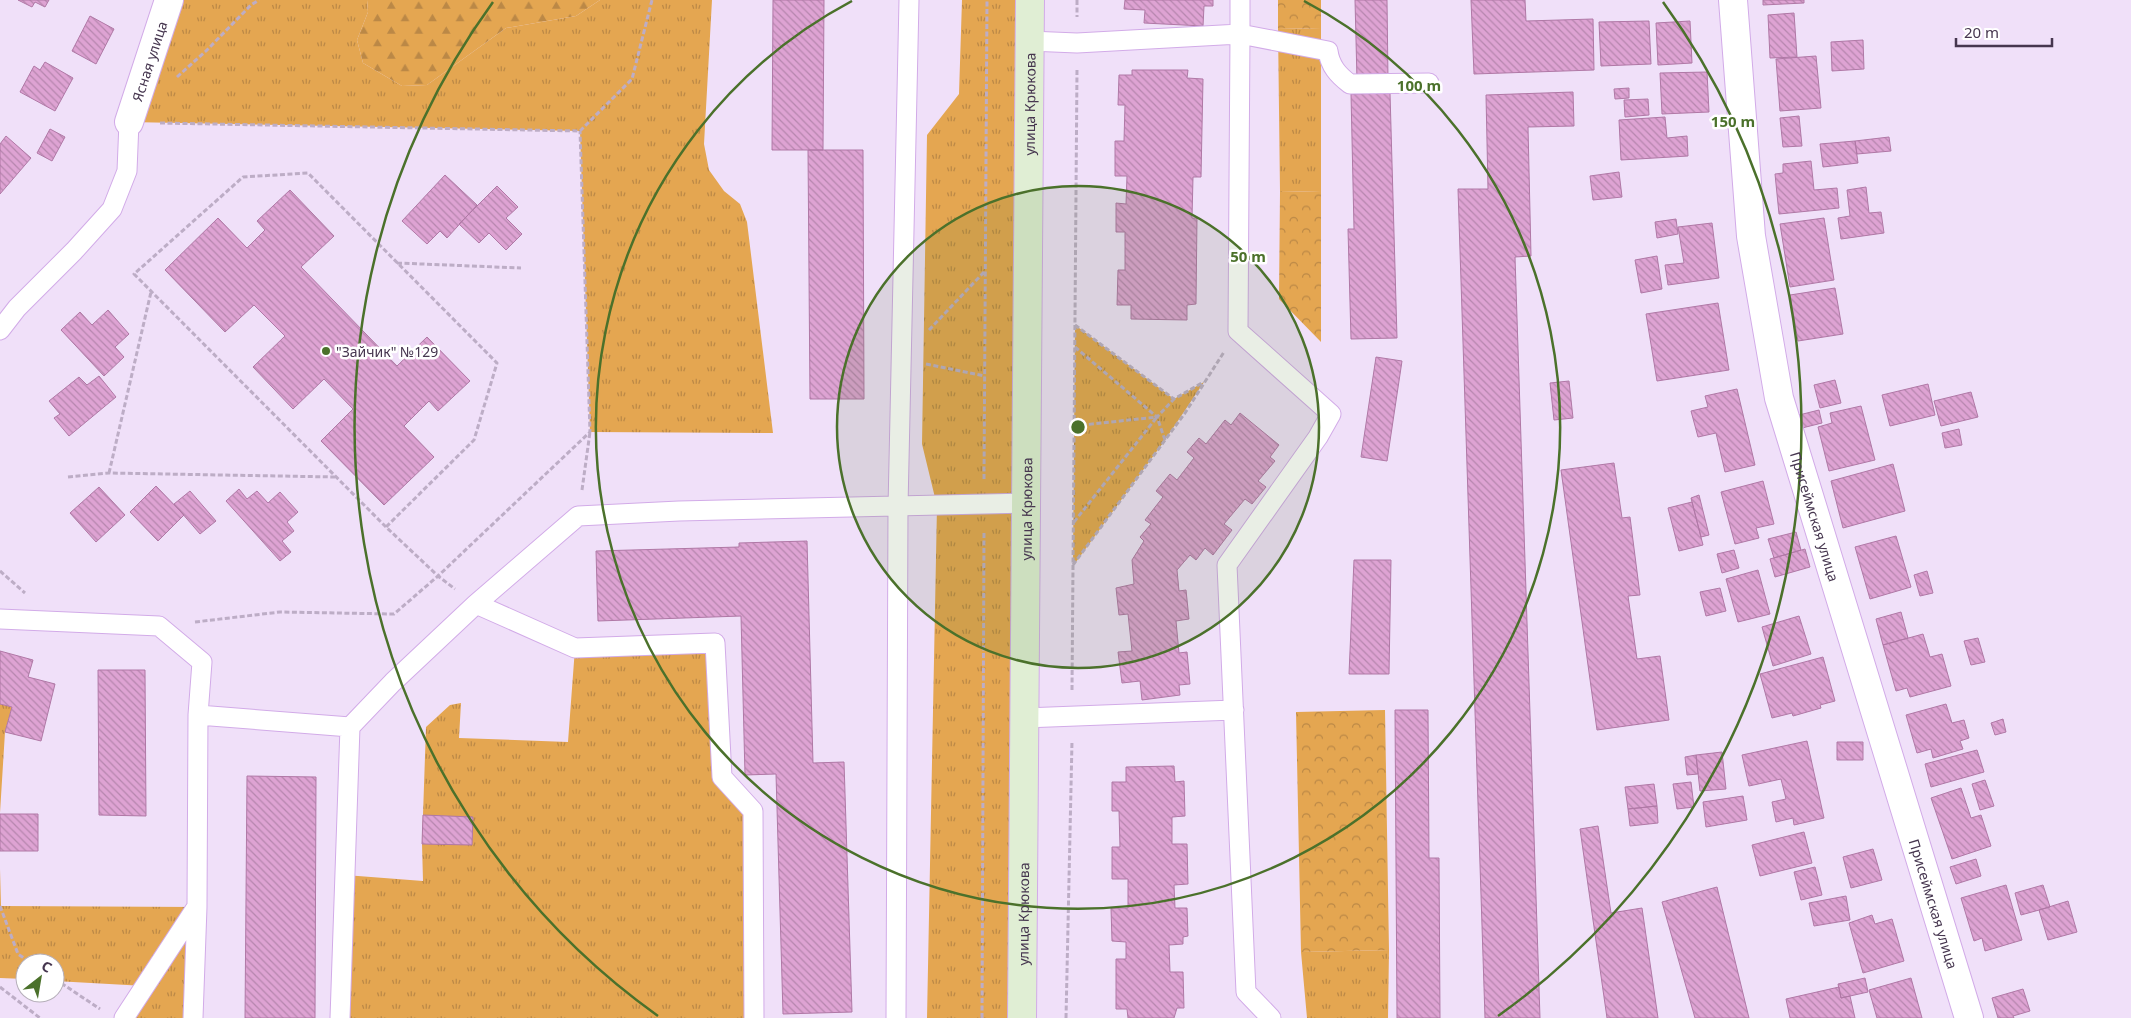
<svg xmlns="http://www.w3.org/2000/svg" width="2131" height="1018" font-family="'Noto Sans',sans-serif">
	<style>
		.grass { fill: url(#grass-tufts) }
		.forest { fill: url(#forest-firs) }
		.park { fill: url(#park-crowns) }
		.building { fill: url(#building-back-hatch); stroke: #b078a6 }
		.lines { fill: none; stroke-linecap: round; stroke-linejoin: round }
		.service-casing { stroke: #d2abe8; stroke-width: 21 }
		.minor-casing { stroke: #d2abe8; stroke-width: 30 }
		.secondary-casing { stroke: #d2abe8; stroke-width: 30 }
		.path { stroke: #bdadc6; stroke-width: 3; stroke-dasharray: 5 2.5; stroke-linecap: butt }
		.service { stroke: #fff; stroke-width: 19 }
		.minor { stroke: #fff; stroke-width: 28 }
		.secondary { stroke: #e0eed4; stroke-width: 28 }
		.ring { fill: none; stroke: #4b712b; stroke-width: 2.5 }
		.poi-dot { fill: #4b712b; stroke: #fff; stroke-width: 2 }
		.labels { text-anchor: middle; dominant-baseline: central; stroke-width: 5; stroke-linejoin: round; paint-order: stroke }
		.street-label { font-size: 14px; fill: #46364f; stroke: #fff }
		.poi-label { font-size: 14px; fill: #46364f; stroke: #fff; text-anchor: start }
		.centre { fill: #4b712b; stroke: #fff; stroke-width: 2.5 }
		.ring-label { font-size: 15px; text-anchor: middle; font-weight: bold; fill: #4b712b; stroke: #fff; stroke-width: 5; stroke-linejoin: round; paint-order: stroke }
	</style>
	<defs>
		<pattern id="grass-tufts" width="24" height="20" patternUnits="userSpaceOnUse" patternTransform="scale(1.25)"><rect width="24" height="20" fill="#e4a651"/><path d="M3 7l-1-3M5 7V3M7 7l1-3M15 17l-1-3M17 17v-4M19 17l1-3" fill="none" stroke="#bb8846"/></pattern>
		<pattern id="forest-firs" width="22" height="20" patternUnits="userSpaceOnUse" patternTransform="scale(1.25)"><rect width="22" height="20" fill="#e4a651"/><path d="M5 1l3.5 6h-7zM16 11l3.5 6h-7z" fill="#bb8846"/></pattern>
		<pattern id="park-crowns" width="20" height="18" patternUnits="userSpaceOnUse" patternTransform="scale(1.25)"><rect width="20" height="18" fill="#e4a651"/><path d="M2 6a3 3 0 1 1 6 0M12 15a3 3 0 1 1 6 0" fill="none" stroke="#bb8846"/></pattern>
		<pattern id="building-back-hatch" width="6" height="6" patternUnits="userSpaceOnUse" patternTransform="scale(1.25)"><rect width="6" height="6" fill="#dea3d3"/><path d="M-1 5l2 2M0 0l6 6M5-1l2 2" fill="none" stroke="#b686ae"/></pattern>
	</defs>
	<rect width="100%" height="100%" fill="#f0e0f9"/>
	<path class="grass" d="M169 0H367L368 12 357 40 363 63 402 86 427 85 506 28 576 16 600 0H712L704 144 709 170 724 191 740 204 747 222 773 433 590 432 580 131 129 122Z
		M962 0H1030L1022 1018H927L937 506 922 444 927 135 959 94Z
		M1278 28 1321 29V191L1280 192Z
		M1075 325 1174 399 1204 382 1165 440 1073 566Z
		M715 643 722 777 753 811 754 1018H340L345 875 423 881 422 844 426 727 450 705 461 703 459 738 568 742 575 648Z
		M0 704 12 707 5 732 0 813Z
		M0 869 1 906 197 907 193 1018H124L145 986 55 981V963H25V979L0 978Z
		M1389 950 1388 1018H1307L1301 952Z"/>
	<path class="forest" d="M367 0H600L576 16 506 28 427 85 402 86 363 63 357 40 368 12Z"/>
	<path class="park" d="M1278 0H1321V29L1278 28Z
		M1321 191V342L1279 299 1280 192Z
		M1385 710 1389 950 1301 952 1296 712Z"/>
	<path class="building" d="M18 0H49L45 7 35 2 32 7Z
		M773 0H824L823 150H772Z
		M1125 0H1213V6H1204L1203 26 1144 23 1145 10 1124 9Z
		M1355 0H1387L1388 80H1357Z
		M1471 0H1525L1526 21 1593 19 1594 70 1474 74Z
		M1763 0H1804V3L1763 5Z
		M1794 13 1797 57 1770 58 1768 15Z
		M90 16 114 29 96 64 72 51Z
		M1649 21 1651 64 1601 66 1599 22Z
		M1690 21 1692 63 1658 65 1656 23Z
		M1863 40 1864 69 1832 71 1831 42Z
		M1816 56 1821 108 1780 111 1776 59Z
		M45 62 73 78 55 111 20 92 34 66 40 70Z
		M1132 70H1188L1187 78 1203 79 1201 177H1193L1192 218H1197L1196 304 1187 305V320L1131 319V305H1117L1118 270H1125V232H1116V203L1126 204 1127 176H1115V141H1124L1125 105H1118L1119 75H1132Z
		M1707 72 1709 112 1662 114 1660 73Z
		M1629 88V98L1615 99 1614 89Z
		M1573 92 1574 126 1528 127 1531 256 1515 257 1540 1018H1485L1458 189H1488L1486 95Z
		M1390 93 1397 338 1351 339 1348 229H1354L1351 94Z
		M1648 99 1649 115 1625 117 1624 100Z
		M1799 116 1802 146 1783 147 1780 118Z
		M1665 117 1667 138 1687 136 1688 156 1621 160 1619 120Z
		M50 129 65 137 52 161 37 153Z
		M6 136 31 158 0 194V144Z
		M1889 137 1891 151 1857 154 1855 141Z
		M1855 141 1858 163 1823 167 1820 144Z
		M808 150H863L864 399H810Z
		M1811 161 1814 190 1837 188 1839 208 1779 214 1775 174 1783 173V164Z
		M1619 172 1622 197 1593 200 1590 176Z
		M445 175 477 205 447 238 440 231 427 244 402 221Z
		M497 186 518 207 506 218 522 234 506 250 489 233 479 243 459 224Z
		M1866 187 1869 213 1881 212 1884 233 1841 239 1838 218 1850 216 1847 190Z
		M290 190 334 236 301 267 397 366 427 337 470 381 438 411 429 401 404 426 434 457 384 505 321 441 353 409 324 379 293 409 253 367 285 336 254 305 225 332 165 270 218 218 247 248 265 230 257 221Z
		M1824 218 1834 280 1790 287 1780 224Z
		M1676 219 1678 234 1657 238 1655 222Z
		M1712 223 1719 278 1668 285 1665 265 1684 263 1678 227Z
		M1657 256 1662 289 1641 293 1635 260Z
		M1835 288 1843 334 1798 341 1790 295Z
		M1718 303 1729 370 1657 381 1646 314Z
		M108 310 129 334 115 347 124 357 104 376 61 330 80 312 92 325Z
		M1376 357 1402 361 1387 461 1361 457Z
		M99 376 116 397 69 436 54 418 60 414 49 401 79 377 87 385Z
		M1835 380 1841 403 1820 408 1814 385Z
		M1569 381 1573 418 1554 420 1550 383Z
		M1928 384 1935 415 1890 426 1882 395Z
		M1737 389 1755 465 1725 472 1716 433 1698 437 1691 411 1708 407 1705 396Z
		M1971 392 1978 417 1941 426 1934 401Z
		M1861 406 1875 460 1829 471 1818 427 1832 423 1830 413Z
		M1819 410 1822 423 1802 428 1799 415Z
		M1240 413 1279 445 1270 457 1275 461 1258 481 1266 487 1252 504 1245 499 1224 524 1232 530 1213 555 1205 548 1196 560 1190 555 1177 570 1179 591 1186 590 1189 619 1176 621 1179 653 1187 652 1190 684 1179 685 1180 695 1142 700 1140 681 1122 683 1118 652 1132 651 1128 614 1119 615 1116 588 1134 584 1132 560 1144 541 1140 537 1151 524 1145 520 1163 497 1156 491 1170 474 1177 480 1194 458 1187 452 1199 438 1206 444 1225 420 1231 425Z
		M1959 429 1962 445 1945 448 1942 433Z
		M1614 463 1622 518 1630 517 1640 595 1628 596 1637 659 1660 656 1669 720 1597 730 1561 470Z
		M1893 464 1905 511 1843 528 1831 481Z
		M1763 481 1774 524 1756 528 1759 538 1735 544 1721 492Z
		M156 486 184 515 158 541 130 512Z
		M99 487 125 515 96 542 70 513Z
		M239 489 247 499 257 491 268 503 280 492 298 512 287 522 294 531 282 541 291 552 280 561 226 501Z
		M190 491 216 521 200 534 174 504Z
		M1699 495 1709 535 1701 537 1691 498Z
		M1692 502 1703 545 1679 551 1668 508Z
		M1796 532 1801 550 1774 558 1768 539Z
		M1896 536 1911 587 1870 599 1855 547Z
		M807 541 813 763 844 762 852 1012 783 1014 776 774 745 775 741 616 598 621 596 551 739 547V543Z
		M1805 549 1810 567 1775 577 1770 559Z
		M1734 550 1739 568 1722 573 1717 554Z
		M1354 560H1391L1389 674H1349Z
		M1758 570 1770 614 1738 622 1726 579Z
		M1927 571 1933 593 1920 596 1914 575Z
		M1720 588 1726 611 1706 616 1700 592Z
		M1901 612 1908 638 1883 645 1876 619Z
		M1799 616 1811 654 1773 666 1762 627Z
		M1923 634 1930 657 1942 654 1951 686 1910 697 1907 688 1896 691 1883 645Z
		M1978 638 1985 662 1971 665 1964 641Z
		M0 651 33 660 28 677 55 684 41 741 5 732 12 707 0 704Z
		M1823 657 1835 701 1820 705 1821 708 1793 716 1792 713 1772 718 1760 674Z
		M98 670H145L146 816 99 815Z
		M1946 704 1952 723 1964 720 1969 738 1960 741 1963 749 1933 758 1931 749 1917 753 1906 715Z
		M1395 710H1428L1429 858H1439L1440 1018H1397Z
		M2003 719 2006 732 1995 735 1991 723Z
		M1807 741 1824 818 1794 825 1793 818 1776 822 1772 802 1786 799 1781 779 1749 786 1742 755Z
		M1837 742H1863V760H1837Z
		M1977 750 1984 772 1931 787 1925 764Z
		M1722 752 1726 789 1700 791 1696 755Z
		M1696 755 1698 774 1687 775 1685 757Z
		M1174 766 1175 782 1184 781 1185 816 1172 817V844H1187L1188 884 1174 885 1175 908H1187L1188 936 1183 937V944L1169 945 1170 972H1183L1184 1008H1177L1174 1018H1128L1127 1009H1116V959H1126V942L1112 941 1111 908H1128V879H1112V847H1120L1119 811H1112V782H1126V767Z
		M247 776 316 777 315 1018H245Z
		M1985 780 1994 806 1980 810 1972 784Z
		M1691 782 1694 807 1677 809 1673 784Z
		M1654 784 1657 806 1628 809 1625 787Z
		M1961 788 1971 818 1981 815 1991 846 1952 859 1931 798Z
		M1743 796 1747 820 1706 827 1703 802Z
		M1657 806 1658 823 1630 826 1628 809Z
		M0 814H38V851H0Z
		M423 815 473 817 472 845 422 844Z
		M1598 826 1611 913 1642 908 1658 1018H1607L1580 829Z
		M1804 832 1812 863 1760 876 1752 845Z
		M1873 849 1882 880 1851 888 1843 857Z
		M1976 859 1981 876 1956 884 1950 867Z
		M1815 867 1822 895 1801 900 1794 872Z
		M2006 885 2022 940 1985 951 1982 938 1974 941 1961 898Z
		M2043 885 2050 907 2021 915 2015 893Z
		M1717 887 1749 1018H1695L1662 902Z
		M1846 896 1850 920 1814 926 1809 903Z
		M2068 901 2077 932 2048 940 2039 910Z
		M1872 915 1875 924 1892 919 1904 961 1863 973 1849 923Z
		M1865 978 1868 992 1841 998 1838 984Z
		M1911 978 1922 1018H1877L1869 990Z
		M1839 987 1841 998 1850 996 1855 1018H1790L1786 999Z
		M2023 989 2030 1011 2013 1016 2014 1018H1998L1992 998Z"/>
	<g class="lines">
		<defs>
			<path id="service" d="M1029 41 1077 43 1240 34V0
				M0 330 17 308 74 251 112 209 127 171 129 122
				M476 604 575 648 715 643 722 777 753 811 754 1018
				M0 619 159 626 202 662 198 715
				M1024 718 1234 710
				M124 1018 196 908
				M193 1018 197 907 198 715 350 727 393 682 476 604 578 516 679 511 1026 503
				M340 1018 350 727
				M896 1018 898 507 909 0
				M1271 1018 1246 992 1227 565 1318 437 1331 414 1238 331 1240 34 1328 51C1330 66 1338 75 1350 84L1429 83"/>
			<g id="minor">
				<path id="s1" d="M1733 0 1751 236 1779 398 1969 1018"/>
				<path id="s2" d="M129 122 169 0"/>
			</g>
			<g id="secondary">
				<path id="s3" d="M1022 1018 1030 0"/>
			</g>
		</defs>
		<use href="#service" class="service-casing"/>
		<use href="#minor" class="minor-casing"/>
		<use href="#secondary" class="secondary-casing"/>
		<path class="path" d="M1077 0V17
			M177 77 206 51 251 5 259 0
			M160 123 580 131 632 79 652 0
			M397 263 521 268
			M1075 325 1174 399 1202 383
			M929 330 985 271
			M1075 347 1157 417
			M926 364 985 376
			M1074 426 1157 417
			M1165 440 1157 417 1174 399
			M109 473 151 292
			M68 477 109 473 335 477
			M984 479 987 0
			M582 490 590 432
			M1074 522 1157 417
			M386 527 134 274 243 177 308 173 497 363 474 440 386 527 438 576 455 589
			M1073 565 1185 413 1224 352
			M0 571 25 593
			M195 622 280 612 394 614 438 576 590 432 580 131
			M1072 690 1077 69
			M0 906 18 954 31 963
			M55 979 100 1009
			M0 987 40 1018
			M982 1018 984 531
			M1066 1018 1072 741"/>
		<use href="#service" class="service"/>
		<use href="#minor" class="minor"/>
		<use href="#secondary" class="secondary"/>
	</g>
	<circle cx="1078" cy="427" r="241" fill="#4b712b" fill-opacity=".12"/>
	<g class="ring">
		<circle cx="1078" cy="427" r="241"/>
		<path d="M1304 1A482 482 0 1 1 852 1"/>
		<path d="M658 1016A723 723 0 0 1 493 2M1663 2A723 723 0 0 1 1498 1016"/>
	</g>
	<circle class="poi-dot" cx="326" cy="351" r="5"/>
	<g class="labels">
		<g class="street-label">
			<text stroke="none"><textPath href="#s2" startOffset="64">Ясная улица</textPath></text>
			<text stroke="none"><textPath href="#s3" startOffset="914">улица Крюкова</textPath></text>
			<text stroke="none"><textPath href="#s3" startOffset="509">улица Крюкова</textPath></text>
			<text stroke="none"><textPath href="#s1" startOffset="525">Присеймская улица</textPath></text>
			<text stroke="none"><textPath href="#s1" startOffset="930">Присеймская улица</textPath></text>
			<text stroke="none"><textPath href="#s3" startOffset="104">улица Крюкова</textPath></text>
		</g>
		<g class="poi-label">
			<text x="336" y="351">"Зайчик" №129</text>
		</g>
	</g>
	<circle cx="1078" cy="427" r="8" class="centre"/>
	<g class="ring-label">
		<text x="1419" y="91">100 m</text>
		<text x="1733" y="127">150 m</text>
		<text x="1248" y="262">50 m</text>
	</g>
	<g transform="translate(40 978) rotate(31)"><circle r="24" fill="#ffffff" stroke="#b5afb9"/>
	<path d="M0-4L9 19L0 12L-9 19Z" fill="#4b712b"/>
	<text y="-8" font-size="14" font-weight="bold" text-anchor="middle" fill="#46364f">С</text>
	</g>
	<path d="M1956 38v8h96v-8" fill="none" stroke="#46364f" stroke-width="2.5"/>
	<text x="1964" y="38" font-size="15" fill="#46364f" stroke="#ffffff" stroke-width="4" paint-order="stroke">20 m</text>
</svg>
